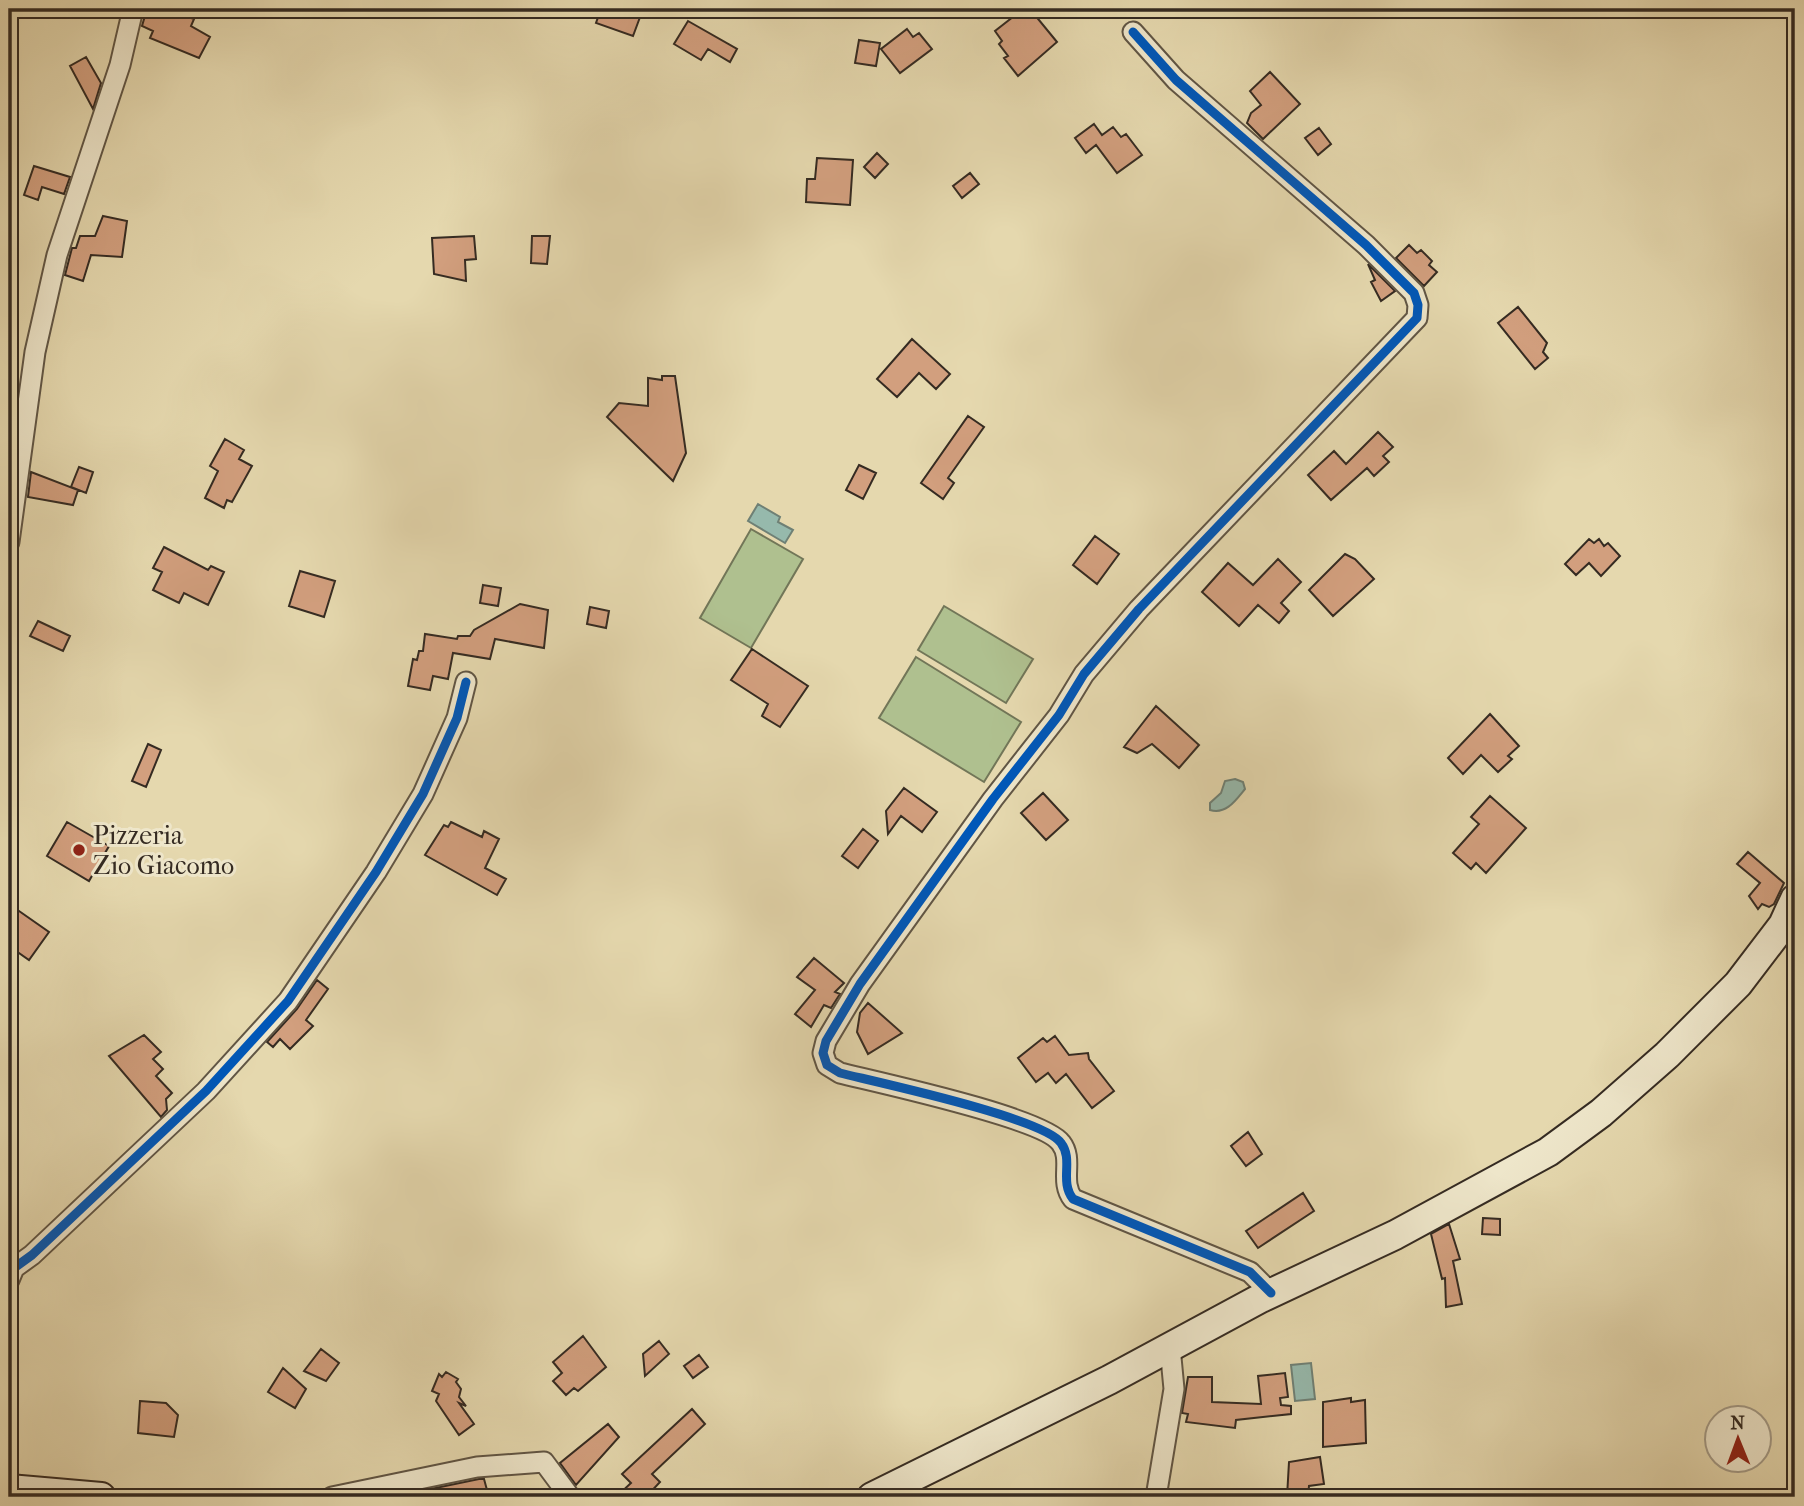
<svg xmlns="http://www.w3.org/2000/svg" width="1804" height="1506" font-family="'IM FELL French Canon',serif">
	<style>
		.green { fill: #afc08f; stroke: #727658; stroke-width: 2 }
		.water { fill: #96b9ac; stroke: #6f8075; stroke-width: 2 }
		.building { fill: #d29f7e; stroke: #352b22; stroke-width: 2 }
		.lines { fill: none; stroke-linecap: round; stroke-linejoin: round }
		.minor-casing { stroke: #615645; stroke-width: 23 }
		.secondary-casing { stroke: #352b22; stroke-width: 32 }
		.minor { stroke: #eee6ca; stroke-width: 19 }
		.secondary { stroke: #eee6ca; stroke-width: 28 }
		.cycleway-casing { stroke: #eee6ca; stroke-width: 13 }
		.cycleway { stroke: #0057b8; stroke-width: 9 }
		.poi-dot { fill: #8f2418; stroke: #eee6ca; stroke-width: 2.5 }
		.labels { text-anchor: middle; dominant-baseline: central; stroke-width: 6; stroke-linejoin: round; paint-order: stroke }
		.poi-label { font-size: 26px; fill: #352b22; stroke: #eee6ca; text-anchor: start }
	</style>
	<rect width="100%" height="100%" fill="#e5d8ae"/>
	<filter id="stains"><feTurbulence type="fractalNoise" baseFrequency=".00286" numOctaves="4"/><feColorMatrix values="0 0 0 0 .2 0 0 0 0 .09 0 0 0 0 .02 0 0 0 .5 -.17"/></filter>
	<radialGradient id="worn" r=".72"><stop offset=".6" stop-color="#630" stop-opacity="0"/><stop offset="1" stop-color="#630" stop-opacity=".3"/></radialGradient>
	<path class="green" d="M751 529 803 559 751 648 700 618Z
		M944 606 1033 659 1006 703 918 650Z
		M916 657 1021 722 984 782 879 718Z"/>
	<path class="water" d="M758 504 780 517 778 522 793 530 785 543 748 521Z
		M1235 779 1243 782 1245 789C1236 800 1226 815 1210 810V803L1221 793 1225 781Z
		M1311 1363 1315 1399 1295 1401 1291 1365Z"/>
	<path class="building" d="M147 9H178V13L194 19 191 26 210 37 199 58 150 38 153 31 142 26Z
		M601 9H643L633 36 596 23Z
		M1023 9H1030L1057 42 1018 76 1004 58 1008 56 999 44 1002 41 995 31Z
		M688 21 737 49 730 62 708 49 701 60 674 44Z
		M907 29 913 37 919 33 932 49 900 73 881 49Z
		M859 40 880 43 876 66 855 63Z
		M86 57 101 83 93 109 70 66Z
		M1270 72 1300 104 1263 139 1247 123 1251 113 1261 105 1250 91Z
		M1094 124 1102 135 1113 127 1121 137 1126 134 1142 155 1117 173 1096 145 1086 153 1075 138Z
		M1319 128 1331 144 1318 155 1305 138Z
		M877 153 888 164 875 178 864 167Z
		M817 158 853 160 850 205 806 202 807 179H815Z
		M34 166 70 177 64 194 42 187 38 200 24 195Z
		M970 173 979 184 962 198 953 186Z
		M103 216 127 221 122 257 91 255 83 281 65 275 72 248H76L80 236H95Z
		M474 236 476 259 465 260 466 281 434 274 432 238Z
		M532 236H550L547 264 531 263Z
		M1409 245 1417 253 1421 250 1432 261 1429 265 1437 272 1424 286 1396 258Z
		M1368 264 1395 291 1381 301 1371 282 1375 280Z
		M1518 307 1547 343 1543 352 1548 358 1535 369 1498 323Z
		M912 339 950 374 936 389 919 373 897 397 877 379Z
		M662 376H675L686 453 673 481 607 417 619 403 648 406V378L662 380Z
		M968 416 984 427 948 478 954 483 943 499 921 483Z
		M1378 432 1393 447 1383 456 1389 462 1374 476 1367 468 1331 500 1308 475 1334 451 1346 464Z
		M225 439 244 450 239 459 252 466 232 502 227 500 224 508 205 498 218 471 210 466Z
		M859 465 876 473 863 499 846 490Z
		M79 467 93 472 86 493 71 487Z
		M31 472 78 490 73 505 28 497Z
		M1095 536 1119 554 1097 584 1073 565Z
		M1589 539 1594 543 1599 539 1604 546 1608 543 1620 556 1601 576 1589 563 1576 575 1565 564Z
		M164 547 208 570 211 566 224 572 208 605 184 593 179 603 153 590 162 572 153 568Z
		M1345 554 1355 559 1374 579 1333 616 1309 590Z
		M1278 559 1301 582 1281 603 1289 611 1279 623 1258 605 1239 626 1202 592 1228 563 1253 585Z
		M300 571 335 581 324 617 289 606Z
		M483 585 501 588 498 606 480 603Z
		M520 604 548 610 544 648 495 639 490 659 453 653 448 679 433 676 430 690 408 686 413 659 417 660 419 651H423L425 634 457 639 458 636H470L474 630Z
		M590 607 609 611 606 628 587 624Z
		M38 621 70 636 63 651 30 636Z
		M752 649 808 686 780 727 762 716 768 704 731 680Z
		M1156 706 1199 745 1179 768 1152 744 1137 753 1124 747Z
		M1490 714 1519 746 1508 756 1512 759 1498 772 1481 755 1463 774 1448 758Z
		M148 744 161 750 146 787 132 781Z
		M904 788 937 812 922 832 901 816 888 834 886 811Z
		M1043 793 1068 820 1046 840 1021 813Z
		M1490 796 1526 828 1486 873 1476 863 1471 869 1453 853 1479 824 1471 817Z
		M67 822 109 846 89 881 47 856Z
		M451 822 482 837 484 831 499 839 485 868 506 879 497 895 425 855 444 825 448 827Z
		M863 829 878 841 858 868 842 856Z
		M1748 852 1784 883 1774 904 1769 907 1762 904 1758 909 1749 896 1760 883 1737 864Z
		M9 904 49 932 29 960 9 946Z
		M814 958 844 983 835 992 840 994 831 1008 824 1005 811 1027 795 1014 815 990 797 977Z
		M317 980 328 989 306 1020 313 1026 290 1049 280 1039 273 1047 267 1042 297 1009Z
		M868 1003 902 1033 868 1054 857 1032 860 1013Z
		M144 1035 161 1052 153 1059 163 1069 156 1076 172 1093 166 1099 167 1110 161 1117 109 1056Z
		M1055 1036 1069 1055 1088 1053 1089 1059 1114 1091 1092 1108 1066 1074 1056 1083 1048 1073 1036 1082 1018 1058 1043 1038 1047 1042Z
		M1248 1132 1262 1154 1246 1166 1231 1146Z
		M1303 1193 1314 1211 1258 1248 1246 1231Z
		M1483 1218 1500 1219V1235L1482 1234Z
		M1449 1224 1460 1259 1453 1261 1462 1304 1446 1307 1445 1278 1442 1279 1431 1234Z
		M583 1336 606 1367 578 1391 574 1388 566 1395 553 1381 562 1373 553 1362Z
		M659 1341 669 1354 645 1376 643 1354Z
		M321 1349 339 1363 326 1381 304 1371Z
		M699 1355 708 1367 693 1378 684 1366Z
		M283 1368 306 1389 295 1408 268 1392Z
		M446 1372 458 1379 456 1382 461 1389 459 1397 466 1406 459 1403 474 1424 459 1435 436 1401 439 1394 432 1391 439 1374 442 1377Z
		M1285 1373 1288 1397 1280 1398 1281 1405 1291 1406V1414L1236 1420 1235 1428 1186 1422 1188 1414 1182 1413 1188 1377H1212V1402L1261 1404 1258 1376Z
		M1351 1398V1402L1365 1400 1366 1443 1323 1447V1402Z
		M140 1401 166 1403 178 1415 174 1437 138 1433Z
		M692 1409 705 1424 652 1474 660 1482 646 1497H616L631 1483 622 1474Z
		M608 1424 619 1437 576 1485 560 1463Z
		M1320 1457 1324 1484 1309 1486 1308 1497H1287L1289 1462Z
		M479 1479H484L487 1490 469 1494 470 1497H392Z"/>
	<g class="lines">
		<defs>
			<path id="minor" d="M1133 32 1176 80 1366 245 1414 293 1418 305 1417 318 1139 609 1084 674 1059 715 993 799 860 984 826 1041 823 1053 827 1065 840 1073C876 1082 1044 1118 1061 1143 1074 1160 1059 1181 1073 1199L1250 1272 1271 1293
				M9 542 35 352 57 255 120 65 133 9
				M9 1280 14 1268 32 1255 206 1091 288 1001 376 872 423 794 457 718 466 682
				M332 1497 477 1467 544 1462 570 1497
				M1156 1497 1174 1389 1170 1347"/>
			<path id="secondary" d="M9 1489 101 1497
				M872 1497 1109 1380 1261 1298 1395 1235 1548 1152 1601 1113 1667 1055 1738 984 1783 925 1795 899"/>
		</defs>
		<use href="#minor" class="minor-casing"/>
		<use href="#secondary" class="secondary-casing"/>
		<use href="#minor" class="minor"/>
		<use href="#secondary" class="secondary"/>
		<defs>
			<path id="cycleway" d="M1133 32 1176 80 1366 245 1414 293 1418 305 1417 318 1139 609 1084 674 1059 715 993 799 860 984 826 1041 823 1053 827 1065 840 1073C876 1082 1044 1118 1061 1143 1074 1160 1059 1181 1073 1199L1250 1272 1271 1293
				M9 1280 14 1268 32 1255 206 1091 288 1001 376 872 423 794 457 718 466 682"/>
		</defs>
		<use href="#cycleway" class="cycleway-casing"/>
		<use href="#cycleway" class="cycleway"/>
	</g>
	<circle class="poi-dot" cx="79" cy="850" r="7"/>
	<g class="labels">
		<g class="poi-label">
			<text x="93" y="835">Pizzeria<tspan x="93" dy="30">Zio Giacomo</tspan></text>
		</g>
	</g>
	<rect width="1804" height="1506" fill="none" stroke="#e5d8ae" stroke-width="35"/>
	<rect x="10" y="10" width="1783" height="1485" fill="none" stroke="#352b22" stroke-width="3.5"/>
	<rect x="18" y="18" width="1769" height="1471" fill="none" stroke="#352b22" stroke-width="2"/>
	<g transform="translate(1738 1439) rotate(359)"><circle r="33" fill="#eee6ca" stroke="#a49b87" stroke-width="2"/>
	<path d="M0-5L12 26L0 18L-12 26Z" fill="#8f2418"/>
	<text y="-10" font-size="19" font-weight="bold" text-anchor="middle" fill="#352b22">N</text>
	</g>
	<rect width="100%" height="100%" filter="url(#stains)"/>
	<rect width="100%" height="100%" fill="url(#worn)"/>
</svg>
